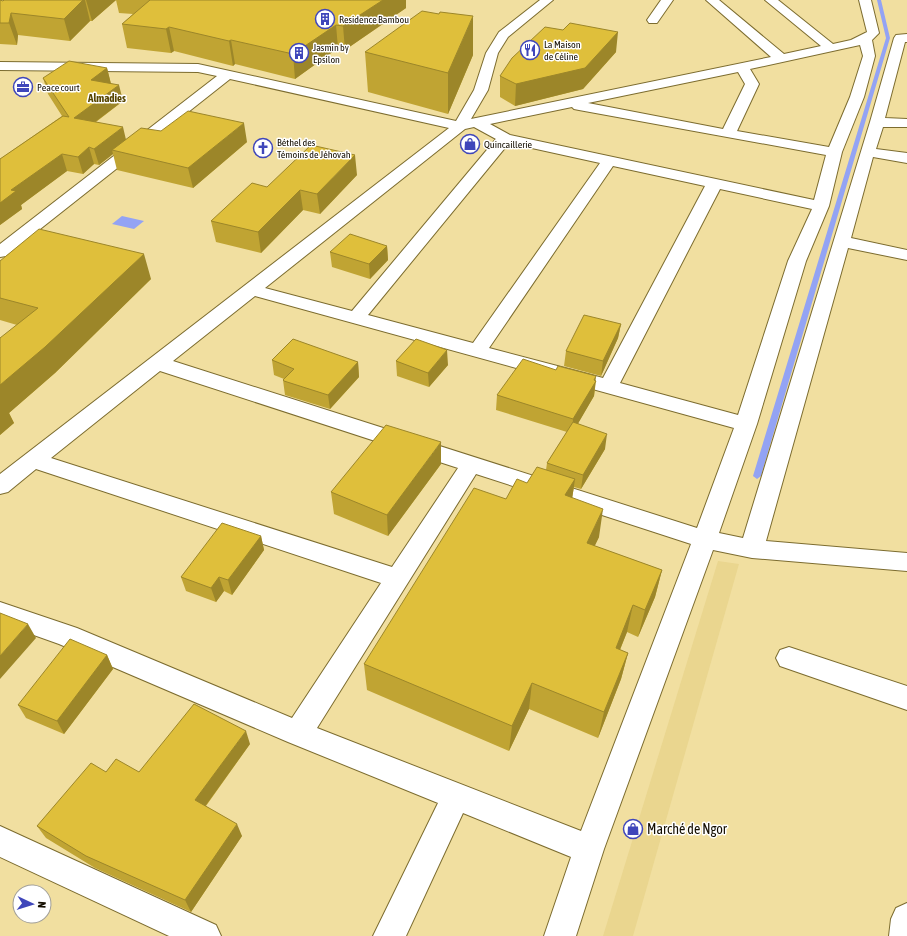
<svg xmlns="http://www.w3.org/2000/svg" width="907" height="936" font-family="'Asap Condensed',sans-serif">
	<style>
		.built { fill: #ead68f }
		.water { fill: #93a3f4 }
		.lines { fill: none; stroke-linecap: round; stroke-linejoin: round }
		.stream { fill: #93a3f4; fill-rule: evenodd }
		.street-casing { stroke: #7c6c2f; stroke-width: 2 }
		.street { fill: #fff; fill-rule: evenodd }
		.wall { fill: #c0a433 }
		.shaded-wall { fill: #9c8629 }
		.building { fill: #dfbf3b; stroke: #9c8629 }
		.labels { text-anchor: middle; dominant-baseline: central; stroke-width: 3; stroke-linejoin: round; paint-order: stroke }
		.far-poi-label { font-size: 10px; fill: #140e00; stroke: #fff; text-anchor: start }
		.far-neighbourhood-label { font-size: 11px; font-weight: bold; fill: #564600; stroke: #fff }
		.near-poi-label { font-size: 14px; fill: #140e00; stroke: #fff; text-anchor: start }
	</style>
	<rect width="100%" height="100%" fill="#f1dfa0"/>
	<path class="built" d="M718 561 739 564 633 936H603Z"/>
	<path class="water" d="M122 216 144 221 134 229 112 224Z"/>
	<g class="lines">
		<path class="stream" d="M877 0H881L890 38 761 476 757 479 753 476 886 38Z"/>
		<defs>
			<path id="street" d="M540 0H553L508 37 498 53 488 90 471 119 771 57 706 0H719L784 54 821 46 765 0H778L833 44 851 40 867 32 859 0H871L879 33 872 40 875 56 864 97 842 152 829 206 806 261 757 424 719 533 743 538 870 122 894 38 896 35 907 34V42H905L885 118 907 119V127H883L876 149 907 153V163L873 157 851 238 907 250V260L848 248 766 541 907 553V571L752 558 713 550 604 849 576 936H544L571 857 463 813 406 936H373L438 803 288 742 59 644 0 623V602L77 628 292 718 381 583 36 469 8 492 0 494V474L449 128 230 79 6 256 0 257V244L217 76 198 72 0 70V62L198 64 456 121 474 90 486 53 499 32ZM860 45 863 56 850 97 829 147 737 131 759 84 750 69ZM738 72 745 84 723 129 588 103ZM572 107 574 109 579 110 826 155 814 200 510 135 490 124ZM474 127 496 139 352 311 265 288 465 129ZM509 143 600 163 473 343 368 315ZM613 166 705 186 603 378 489 348ZM720 189 812 209 788 261 738 415 620 383ZM255 296 734 428 697 528 173 361ZM160 371 458 468 392 567 51 458ZM476 474 691 544 581 831 317 728Z
				M661 0H673L657 23H649L647 20Z
				M789 647 907 686V710L780 666 776 658 780 650Z
				M0 826 216 925 221 936H169L0 857Z
				M907 903V936H889L891 919 896 908Z"/>
		</defs>
		<use href="#street" class="street-casing"/>
		<use href="#street" class="street"/>
	</g>
	<path class="wall" d="M0 0 3 1 4 0H406V8L345 50 338 48 295 79 235 64 233 66 174 51 171 53 127 48 122 24 133 14 119 13 116 0 92 21H90L70 41 18 35 17 45 0 44Z
		M563 30 616 52 583 89 515 106 500 97V76Z
		M365 52 473 55 448 114 368 92Z
		M107 68 111 84 123 101 96 122 126 139 161 131 247 142 193 188 117 170 113 154 99 165 94 164 83 174 67 171 21 205 22 209 0 225V159L62 116 48 94 43 78Z
		M357 175 320 214 303 210 261 253 216 242 211 221 267 187Z
		M387 246 388 260 370 279 332 267 330 252Z
		M0 261 151 279 55 373 9 413 14 423 0 435 17 325 0 320Z
		M621 324 618 338 601 376 564 366 566 351Z
		M272 360 358 362 359 377 330 409 285 395 283 380 284 379 274 375Z
		M396 361 448 365 429 387 397 376Z
		M596 381 594 396 578 423 605 449 581 489 574 487 572 498 599 537 594 546 662 570 655 597 638 637 627 632 620 650 628 653 621 679 598 738 529 709 509 751 367 690 364 664 506 499 527 483 546 470 547 463 567 432 496 410 497 395Z
		M441 464 388 536 334 514 331 492Z
		M261 536 264 550 232 595 224 591 216 602 186 591 181 577Z
		M107 655 113 669 64 734 26 718 18 705Z
		M250 744 206 806 242 836 191 912 95 868 46 838 37 826 106 772H139Z"/>
	<path class="shaded-wall" d="M83 0H85L90 21 70 41 64 19Z
		M86 0H116L92 21Z
		M383 0H406V8L345 50 343 26Z
		M11 13 18 35 17 45 9 23Z
		M473 16V55L448 114V73Z
		M336 25 338 48 295 79 293 54Z
		M169 27 174 51 171 53 166 29Z
		M618 32 616 52 583 89 515 106 516 84Z
		M231 40 235 64 233 66 229 41Z
		M107 68 111 84 91 80Z
		M119 85 123 101 79 134 74 118Z
		M244 123 247 142 193 188 188 168Z
		M123 127 127 144 112 150 113 154 99 165 94 149Z
		M89 147 94 164 83 174 78 157Z
		M62 154 67 171 21 205 22 209 0 225V203L11 190Z
		M355 155 357 175 320 214 317 194Z
		M300 190 303 210 261 253 258 232Z
		M387 246 388 260 370 279 369 264Z
		M144 254 151 279 55 373 9 413 14 423 0 435V385Z
		M621 324 618 338 601 376 603 361Z
		M447 350 448 365 429 387 428 373Z
		M358 362 359 377 330 409 328 395Z
		M596 376 594 396 572 434 573 419Z
		M607 434 605 449 581 489 583 475Z
		M441 442V464L388 536 387 515Z
		M575 479 571 506 565 495Z
		M603 509 599 537 583 571 587 543Z
		M261 536 264 550 232 595 228 580Z
		M662 570 655 597 638 637 645 610Z
		M219 577 224 591 216 602 211 588Z
		M633 605 627 632 610 674 616 648Z
		M28 624 36 638 0 679V656Z
		M628 653 621 679 598 738 604 712Z
		M107 655 113 669 64 734 57 721Z
		M532 683 529 709 509 751 512 726Z
		M246 731 250 744 201 812 195 800Z
		M237 824 242 836 191 912 185 900Z"/>
	<path class="building" d="M0 0 3 1 4 0H83L64 19 11 13 9 23H0Z
		M150 0H383L343 26 336 25 293 54 231 40 229 41 169 27 166 29 122 24Z
		M422 11 439 14 440 12 473 16 448 73 365 52Z
		M570 23 618 32 585 68 516 84 500 76 512 58 545 27 563 30Z
		M69 61 107 68 91 80 119 85 74 118 123 127 94 149 89 147 78 157 62 154 11 190 16 191 0 203V159L63 116 69 117 43 78Z
		M188 111 244 123 188 168 112 150 141 128 161 131Z
		M311 145 355 155 317 194 300 190 258 232 211 221 252 183 267 187Z
		M39 229 144 254 45 347 0 385V338L38 308 0 298V261Z
		M350 234 387 246 369 264 330 252Z
		M584 315 621 324 603 361 566 351Z
		M293 339 358 362 328 395 284 381 283 380 294 369 272 360Z
		M416 339 447 350 428 373 396 361Z
		M523 359 556 370 558 366 596 376 594 380 596 381 573 419 497 395Z
		M573 422 607 434 583 475 547 463Z
		M386 425 441 442 387 515 331 492Z
		M537 467 575 479 565 495 603 509 587 543 662 570 645 610 633 605 616 648 628 653 604 712 532 683 512 726 364 664 474 488 506 499 517 479 527 483Z
		M222 523 261 536 228 580 219 577 211 588 181 577Z
		M0 613 28 624 0 656Z
		M70 639 107 655 57 721 18 705Z
		M194 704 246 731 195 800 237 824 185 900 86 856 37 826 91 763 106 772 116 759 139 772Z"/>
	<defs>
		<symbol id="building-ring" viewBox="-11 -11 22 22"><circle r="9.5" fill="#fff" stroke="#3f46ba" stroke-width="1.5"/><path d="M-4-6H4V6H1V3H-1V6H-4ZM-2.5-4.3h1.7v1.8h-1.7ZM.8-4.3h1.7v1.8H.8ZM-2.5-1h1.7V.8h-1.7ZM.8-1h1.7V.8H.8Z" fill="#3f46ba"/></symbol>
		<symbol id="restaurant-ring" viewBox="-11 -11 22 22"><circle r="9.5" fill="#fff" stroke="#3f46ba" stroke-width="1.5"/><path d="M-5-6h1v4h1v-4h1v4h1v-4h1v5L-1.5 .5V6h-2V.5L-5-1ZM5-6V6H3V1.5H1.5Q1.5-4 5-6Z" fill="#3f46ba"/></symbol>
		<symbol id="office-ring" viewBox="-11 -11 22 22"><circle r="9.5" fill="#fff" stroke="#3f46ba" stroke-width="1.5"/><path d="M-6-3h4V-5.5h4V-3h4V5H-6ZM-1-4.5V-3h2v-1.5ZM-6 0V1H6V0Z" fill="#3f46ba"/></symbol>
		<symbol id="shop-ring" viewBox="-11 -11 22 22"><circle r="9.5" fill="#fff" stroke="#3f46ba" stroke-width="1.5"/><path d="M-5-2.5h2.3a2.7 3.5 0 0 1 5.4 0H5L5.5 6h-11ZM-1.5-2.5h3a1.5 2.3 0 0 0-3 0Z" fill="#3f46ba"/></symbol>
		<symbol id="church-ring" viewBox="-11 -11 22 22"><circle r="9.5" fill="#fff" stroke="#3f46ba" stroke-width="1.5"/><path d="M-1.2-6h2.4v3.5h3.3v2.4h-3.3V6h-2.4V-.1h-3.3v-2.4h3.3Z" fill="#3f46ba"/></symbol>
	</defs>
	<g fill-rule="evenodd">
		<use href="#building-ring" x="314" y="8" width="22" height="22"/>
		<use href="#restaurant-ring" x="519" y="39" width="22" height="22"/>
		<use href="#building-ring" x="288" y="42" width="22" height="22"/>
		<use href="#office-ring" x="12" y="76" width="22" height="22"/>
		<use href="#shop-ring" x="459" y="133" width="22" height="22"/>
		<use href="#church-ring" x="252" y="137" width="22" height="22"/>
		<use href="#shop-ring" x="622" y="818" width="22" height="22"/>
	</g>
	<g class="labels">
		<g class="far-poi-label">
			<text x="339" y="19">Residence Bambou</text>
			<text x="544" y="44">La Maison<tspan x="544" dy="12">de Céline</tspan></text>
			<text x="313" y="47">Jasmin by<tspan x="313" dy="12">Epsilon</tspan></text>
			<text x="37" y="87">Peace court</text>
			<text x="277" y="142">Béthel des<tspan x="277" dy="12">Témoins de Jéhovah</tspan></text>
			<text x="484" y="144">Quincaillerie</text>
		</g>
		<g class="far-neighbourhood-label">
			<text x="107" y="98">Almadies</text>
		</g>
		<g class="near-poi-label">
			<text x="647" y="829">Marché de Ngor</text>
		</g>
	</g>
	<g transform="translate(32 904) rotate(94)"><circle r="19" fill="#ffffff" stroke="#a19f99"/>
	<path d="M0-3L7 15L0 10L-7 15Z" fill="#3f46ba"/>
	<text y="-6" font-size="11" font-weight="bold" text-anchor="middle" fill="#140e00">N</text>
	</g>
</svg>
